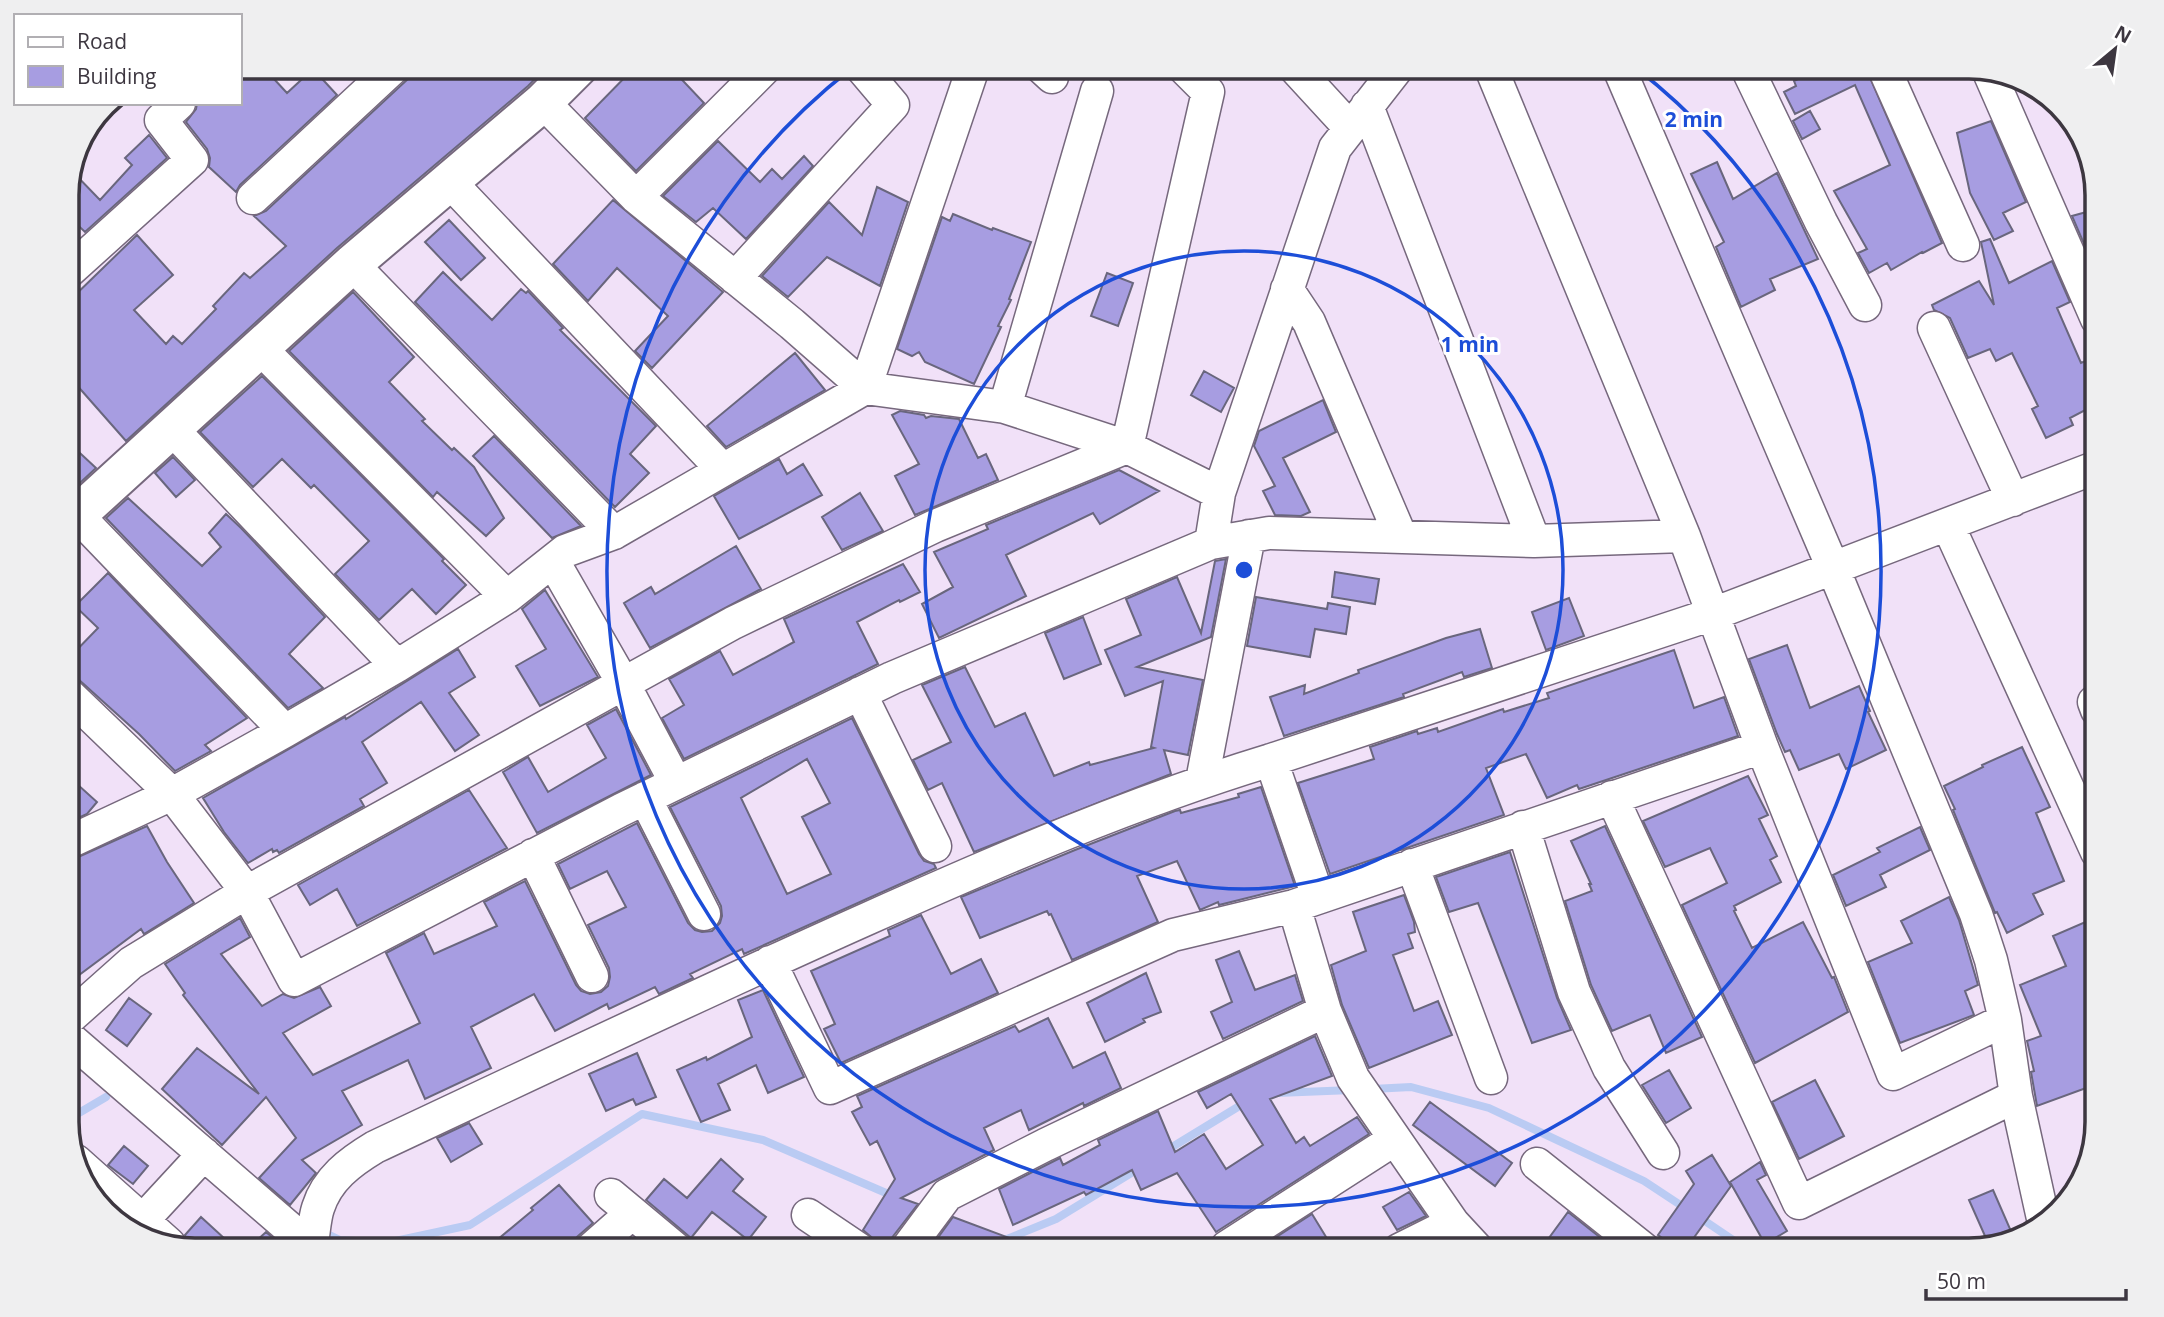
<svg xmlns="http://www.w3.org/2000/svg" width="2164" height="1317" font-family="'Open Sans',sans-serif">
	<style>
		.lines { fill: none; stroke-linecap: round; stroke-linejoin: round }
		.stream { stroke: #bacbf3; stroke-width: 8 }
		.building { fill: #a79de1; stroke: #69667d; stroke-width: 2; fill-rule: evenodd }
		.street-casing { stroke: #76687d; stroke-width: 35 }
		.secondary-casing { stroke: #76687d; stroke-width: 42 }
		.street { stroke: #fff; stroke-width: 32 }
		.secondary { stroke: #fff; stroke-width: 38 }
		.ring { fill: none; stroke: #1d4ed8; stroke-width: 3.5 }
		.rim { fill: none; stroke: #3d3740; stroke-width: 3.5 }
		.centre { fill: #1d4ed8; stroke: #fff; stroke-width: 3.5 }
		.ring-label { font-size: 21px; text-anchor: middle; font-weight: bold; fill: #1d4ed8; stroke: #fff; stroke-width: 6; stroke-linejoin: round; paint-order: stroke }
	</style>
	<rect width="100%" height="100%" fill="#f1e1f8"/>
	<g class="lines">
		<path class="stream" d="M1372 1089 1411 1087 1489 1108 1644 1181 1688 1210
			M1277 1093 1352 1090
			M67 1120 106 1097
			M1164 1152 1246 1102
			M1699 1217 1748 1250
			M321 1231 340 1240 386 1243 470 1225 642 1114 763 1140 893 1196
			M1002 1241 1056 1219 1141 1167"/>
	</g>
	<path class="building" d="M240 66H262L287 93 313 69 337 95 240 185 236 192 209 167 210 158 207 149 186 122 196 109 197 103H240Z
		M413 66H548L528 86 337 248 126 441 67 374V303L137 235 173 275 134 310 166 344 173 336 182 344 216 309 213 306 244 273 250 278 286 246 254 216 266 211 408 79Z
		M636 66H669L704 103 636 171 585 118Z
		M1824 66H1865L1942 243 1923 253 1922 252 1891 270 1887 263 1869 273 1858 253 1867 249 1834 191 1890 165 1855 85 1795 114 1784 92 1796 86 1794 81Z
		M1810 111 1820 129 1802 139 1793 121Z
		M1991 121 2026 202 2003 213 2013 231 1994 240 1970 193 1957 133Z
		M149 135 167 158 85 232 67 215V187L73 172 100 200 132 165 125 158Z
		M718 141 760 182 772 169 782 179 804 156 813 166 746 239 713 208 696 222 663 196Z
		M1717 162 1733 199 1777 173 1818 259 1770 279 1775 290 1741 307 1716 247 1724 242 1691 174Z
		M877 187 908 202 880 286 827 257 788 297 762 276 829 202 862 235Z
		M613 200 723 292 652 368 635 351 668 316 617 268 588 301 553 264Z
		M2097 209V274L2072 216Z
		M953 214 992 230 993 228 1031 242 1009 299 1011 300 998 326 1001 327 974 384 925 362 919 352 912 356 897 349 942 217 950 221Z
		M449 220 485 258 461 280 425 242Z
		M1990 239 2009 283 2052 261 2070 302 2057 308 2081 363 2097 356V404L2070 418 2073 425 2046 438 2032 409 2038 406 2012 353 1996 361 1990 349 1968 358 1950 318 1934 310 1932 305 1979 281 1994 305 1981 242Z
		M443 272 492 320 521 289 526 293 528 291 563 328 560 330 656 426 630 454 649 473 615 507 415 302Z
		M1107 273 1133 283 1118 326 1091 316Z
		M353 292 414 357 389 382 425 419 422 421 452 450 454 448 474 467 504 518 486 536 437 492 433 497 289 351Z
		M795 353 825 390 726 447 707 426Z
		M1204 371 1234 388 1221 412 1191 395Z
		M262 376 444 559 442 561 466 585 436 614 412 589 379 620 335 574 369 541 314 485 311 488 282 459 253 487 200 432Z
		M1323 400 1336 432 1283 458 1310 512 1301 516 1275 515 1263 491 1275 486 1254 446 1259 431Z
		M900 411 924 415 926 418 931 416 959 419 978 458 986 454 998 480 915 515 895 476 919 464 892 415Z
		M494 436 581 526 552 538 473 456Z
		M67 441 96 468 67 495Z
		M173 457 195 480 176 497 155 473Z
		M779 459 787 474 803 464 822 495 739 539 714 496Z
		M1119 470 1159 491 1100 524 1093 513 1006 555 1026 596 939 638 922 604 953 587 934 552 988 529 986 525Z
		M860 493 883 531 842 550 822 517Z
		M128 498 202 566 221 547 209 533 226 514 241 528 325 617 289 654 323 688 288 708 106 518Z
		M736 546 761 589 650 648 624 603 651 587 655 594Z
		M1226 559 1211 637 1137 667 1203 680 1188 755 1164 750 1171 774 974 852 942 783 928 790 913 760 951 742 922 685 965 667 995 727 1025 713 1054 776 1089 762 1090 765 1154 748 1151 747 1163 681 1125 696 1105 650 1141 635 1126 599 1177 577 1201 633 1215 561Z
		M903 564 920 592 900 602 899 600 857 622 878 664 684 759 662 718 684 705 669 679 720 651 733 675 794 642 784 619Z
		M1335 572 1379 579 1375 604 1332 597Z
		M108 573 247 718 205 745 211 751 175 771 139 734 67 669V660L98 628 75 606Z
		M545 590 598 677 540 706 516 666 546 649 522 609Z
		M1256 597 1327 609 1328 603 1350 607 1346 634 1315 629 1310 657 1247 646Z
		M1569 598 1584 636 1546 650 1532 612Z
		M1083 617 1101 664 1064 679 1045 633Z
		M1480 629 1492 668 1464 677 1462 672 1403 694 1404 697 1284 736 1270 697 1305 685 1304 694 1359 673 1358 670 1446 638Z
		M1787 645 1810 708 1859 686 1870 711 1868 712 1886 750 1846 769 1839 754 1799 770 1790 750 1785 752 1777 734 1749 659Z
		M458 649 475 677 449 693 479 735 455 751 421 702 362 742 387 783 360 799 364 806 279 853 277 850 273 852 272 849 248 863 224 832 203 798 345 717 346 719Z
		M1674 650 1694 708 1724 697 1738 736 1579 789 1577 785 1547 798 1526 754 1486 768 1504 815 1330 874 1298 783 1374 759 1370 747 1417 731 1418 734 1437 728 1438 732 1503 709 1504 712 1549 698 1547 693Z
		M616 709 651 775 537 833 503 772 528 757 548 792 606 758 587 725Z
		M852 718 919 854 924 861 934 864 936 868 744 954 742 949 690 974 693 978 659 994 655 987 609 1009 607 1004 555 1031 534 994 471 1027 491 1068 425 1099 408 1060 342 1091 362 1125 302 1160 316 1173 290 1205 259 1178 296 1138 266 1097 222 1145 162 1089 197 1048 259 1094 183 995 185 993 165 964 240 918 250 937 221 954 262 1006 283 994 294 998 320 987 331 1006 283 1033 313 1075 420 1023 386 953 424 933 434 954 497 926 484 902 525 881 576 985 581 991 590 994 601 992 608 986 610 977 609 968 588 925 626 907 607 871 570 889 558 864 637 823 688 923 695 930 702 932 712 931 720 923 722 916 721 906 670 807ZM807 759 830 803 802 817 831 874 787 894 741 798Z
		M2022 747 2050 807 2036 813 2064 881 2033 894 2043 914 2007 933 1997 912 1995 913 1953 810 1955 809 1944 786 1983 767 1982 765Z
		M67 775 97 802 87 814 67 823Z
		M1748 776 1768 815 1759 819 1777 856 1770 860 1781 882 1734 906 1736 910 1734 911 1752 948 1803 922 1832 978 1834 977 1848 1012 1755 1063 1682 905 1727 883 1710 848 1665 867 1643 821Z
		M1261 787 1295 886 1219 905 1218 902 1200 910 1177 861 1137 876 1158 922 1072 960 1051 914 1049 915 1047 911 980 938 961 897 1075 850 1175 811 1180 810 1181 813 1239 797 1238 794Z
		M469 790 507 848 357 926 337 889 310 905 298 885Z
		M147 826 167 862 194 903 144 934 141 929 67 984V862Z
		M1605 826 1702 1037 1666 1053 1650 1015 1612 1031 1591 985 1565 901 1592 891 1589 884H1591L1571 841Z
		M1920 827 1930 850 1880 875 1886 887 1846 906 1833 875 1880 852 1877 848Z
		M1510 852 1557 998 1571 1030 1532 1043 1478 903 1449 912 1436 877Z
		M1404 895 1414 922 1415 932 1408 934 1413 948 1393 955 1414 1011 1438 1001 1452 1035 1369 1068 1342 1005 1331 965 1366 951 1353 912Z
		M1949 897 1959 920 1978 985 1965 991 1974 1015 1900 1043 1868 962 1912 943 1901 921Z
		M921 915 951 974 981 959 998 993 841 1063 824 1029 835 1024 811 971 890 936 888 930Z
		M2097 917V1084L2037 1106 2031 1072 2034 1071 2027 1041 2041 1036 2020 985 2066 966 2053 936Z
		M1239 951 1255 990 1295 975 1303 1001 1223 1039 1211 1012 1232 1002 1216 960Z
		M1146 973 1161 1012 1143 1019 1145 1022 1105 1042 1087 1003Z
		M763 990 804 1077 768 1093 756 1065 718 1084 730 1110 701 1122 677 1070 706 1057 707 1060 752 1037 738 1000Z
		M129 998 151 1014 127 1046 106 1030Z
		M1048 1018 1073 1068 1105 1052 1121 1088 1084 1106 1083 1103 1029 1130 1021 1110 984 1128 994 1150 901 1198 918 1204 891 1239 888 1250H878L876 1241 863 1230 895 1179 877 1141 870 1145 852 1112 862 1107 857 1096 1015 1026 1019 1032Z
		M1315 1036 1332 1076 1270 1099 1296 1143 1304 1137 1310 1146 1357 1117 1369 1134 1216 1232 1177 1173 1141 1190 1132 1170 1086 1195 1084 1192 1013 1225 999 1189 1060 1158 1063 1165 1100 1145 1098 1140 1158 1111 1175 1152 1204 1134 1226 1169 1263 1145 1231 1094 1207 1108 1198 1092Z
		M637 1053 656 1097 636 1105 633 1099 606 1111 589 1074Z
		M1669 1070 1691 1108 1666 1123 1642 1085Z
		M1815 1080 1844 1136 1799 1159 1772 1102Z
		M1430 1102 1512 1163 1495 1186 1413 1125Z
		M469 1123 482 1144 451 1162 437 1138Z
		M124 1146 148 1166 133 1184 108 1165Z
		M1712 1155 1731 1186 1685 1250H1679L1658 1235 1694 1184 1686 1171Z
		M721 1159 743 1179 733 1191 766 1217 748 1240 712 1212 691 1238 646 1200 664 1179 687 1198Z
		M1760 1162 1766 1175 1757 1180 1787 1231 1765 1244 1730 1182Z
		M559 1185 593 1223 577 1237 573 1244 572 1250H485L533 1210 531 1208Z
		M1993 1190 2014 1238 1989 1245 1969 1200Z
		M1409 1192 1426 1216 1397 1230 1383 1207Z
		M1568 1212 1616 1250H1558L1546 1242Z
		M1312 1214 1334 1250H1256Z
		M201 1217 237 1250H198L187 1240 185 1235Z
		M953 1217 1036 1248V1250H929Z
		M266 1232 287 1250H246Z"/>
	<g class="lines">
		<defs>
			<path id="street" d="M1040 66 1052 77
				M1182 66 1208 92 1127 447 1219 493
				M1293 66 1350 128
				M1399 66 1335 148 1219 493 1211 543 1269 533 1534 541 1684 536 1762 747 1893 1074 2005 1020
				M1490 66 1684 536
				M1618 66 1833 568 1976 914 1991 960 2005 1020 2016 1096 2044 1223
				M1746 66 1821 222 1865 305
				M1883 66 1963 245
				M1989 72 2097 319
				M543 102 636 197 792 324 865 388 971 74
				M1367 106 1534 541
				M449 181 722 469
				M636 197 767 66
				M253 198 395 66
				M352 264 614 533
				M67 273 192 160 161 120 179 103
				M735 278 893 105 860 66
				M1287 289 1309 322 1401 537
				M1934 328 2013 500
				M260 348 507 597
				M1005 407 1097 91
				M172 429 397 666
				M77 515 285 731
				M1948 525 2097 852
				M553 561 623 683 676 783
				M67 693 172 794 247 892 294 980 621 810 892 678 1211 543
				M860 693 935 846
				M2094 702 2097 710
				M1271 760 1318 897
				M1202 781 1249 536
				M1612 797 1799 1203 2016 1096
				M645 798 704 914
				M1523 827 1574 992 1609 1068 1663 1153
				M67 843 172 794 285 731 397 666 507 597 565 551 614 533 865 388 1005 407 1127 447
				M533 855 592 976
				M1412 865 1491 1078
				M1294 906 1325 1011 1353 1078 1395 1139
				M770 962 830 1088 1173 935 1294 906 1762 747
				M67 1020 131 963 247 892 733 623 935 526 1127 447
				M67 1036 311 1247C314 1235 314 1220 318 1208 327 1179 350 1162 375 1147 539 1070 703 992 869 918 1001 859 1133 802 1271 760L1713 614 2097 467
				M76 1161 169 1244
				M1537 1164 1645 1250
				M611 1195 677 1250
				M808 1215 860 1250
				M143 1220 204 1154
				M590 1250 632 1213
				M906 1250 947 1195 1045 1145 1325 1011
				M1228 1250 1227 1247 1395 1139 1453 1223 1478 1250
				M1399 1250 1453 1223"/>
			<path id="secondary" d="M67 524 352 264 543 102 579 66"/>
		</defs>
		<use href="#street" class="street-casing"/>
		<use href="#secondary" class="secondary-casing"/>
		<use href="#street" class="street"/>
		<use href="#secondary" class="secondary"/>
	</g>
	<g class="ring">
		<circle cx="1244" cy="570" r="319"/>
		<path d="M1636 68A637 637 0 1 1 852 68"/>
	</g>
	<path d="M0 0H2164V1317H0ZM195 79H1969A116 116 0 0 1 2085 195V1122A116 116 0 0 1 1969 1238H195A116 116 0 0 1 79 1122V195A116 116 0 0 1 195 79Z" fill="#efeff0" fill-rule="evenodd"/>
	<path class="rim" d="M195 79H1969A116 116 0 0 1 2085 195V1122A116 116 0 0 1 1969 1238H195A116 116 0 0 1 79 1122V195A116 116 0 0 1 195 79Z"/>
	<circle cx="1244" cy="570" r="10" class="centre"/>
	<g class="ring-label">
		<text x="1694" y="127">2 min</text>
		<text x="1470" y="352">1 min</text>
	</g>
	<rect x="14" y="14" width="228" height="91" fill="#ffffff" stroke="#b1afb3" stroke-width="2"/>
	<rect x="28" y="37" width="35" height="10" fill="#ffffff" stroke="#b1afb3" stroke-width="2"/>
	<text x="77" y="49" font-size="21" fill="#3d3740">Road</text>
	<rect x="28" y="66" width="35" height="21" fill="#a79de1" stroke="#b1afb3" stroke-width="2"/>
	<text x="77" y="84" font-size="21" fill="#3d3740">Building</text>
	<g transform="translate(2115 49) rotate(29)" stroke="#ffffff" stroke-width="5" paint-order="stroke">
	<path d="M0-5L12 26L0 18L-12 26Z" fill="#3d3740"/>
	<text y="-10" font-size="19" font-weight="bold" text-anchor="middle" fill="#3d3740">N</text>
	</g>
	<path d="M1926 1289v10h200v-10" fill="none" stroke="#3d3740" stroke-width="3.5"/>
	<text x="1937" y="1289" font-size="21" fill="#3d3740" stroke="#ffffff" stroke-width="5" paint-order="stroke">50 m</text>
</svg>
